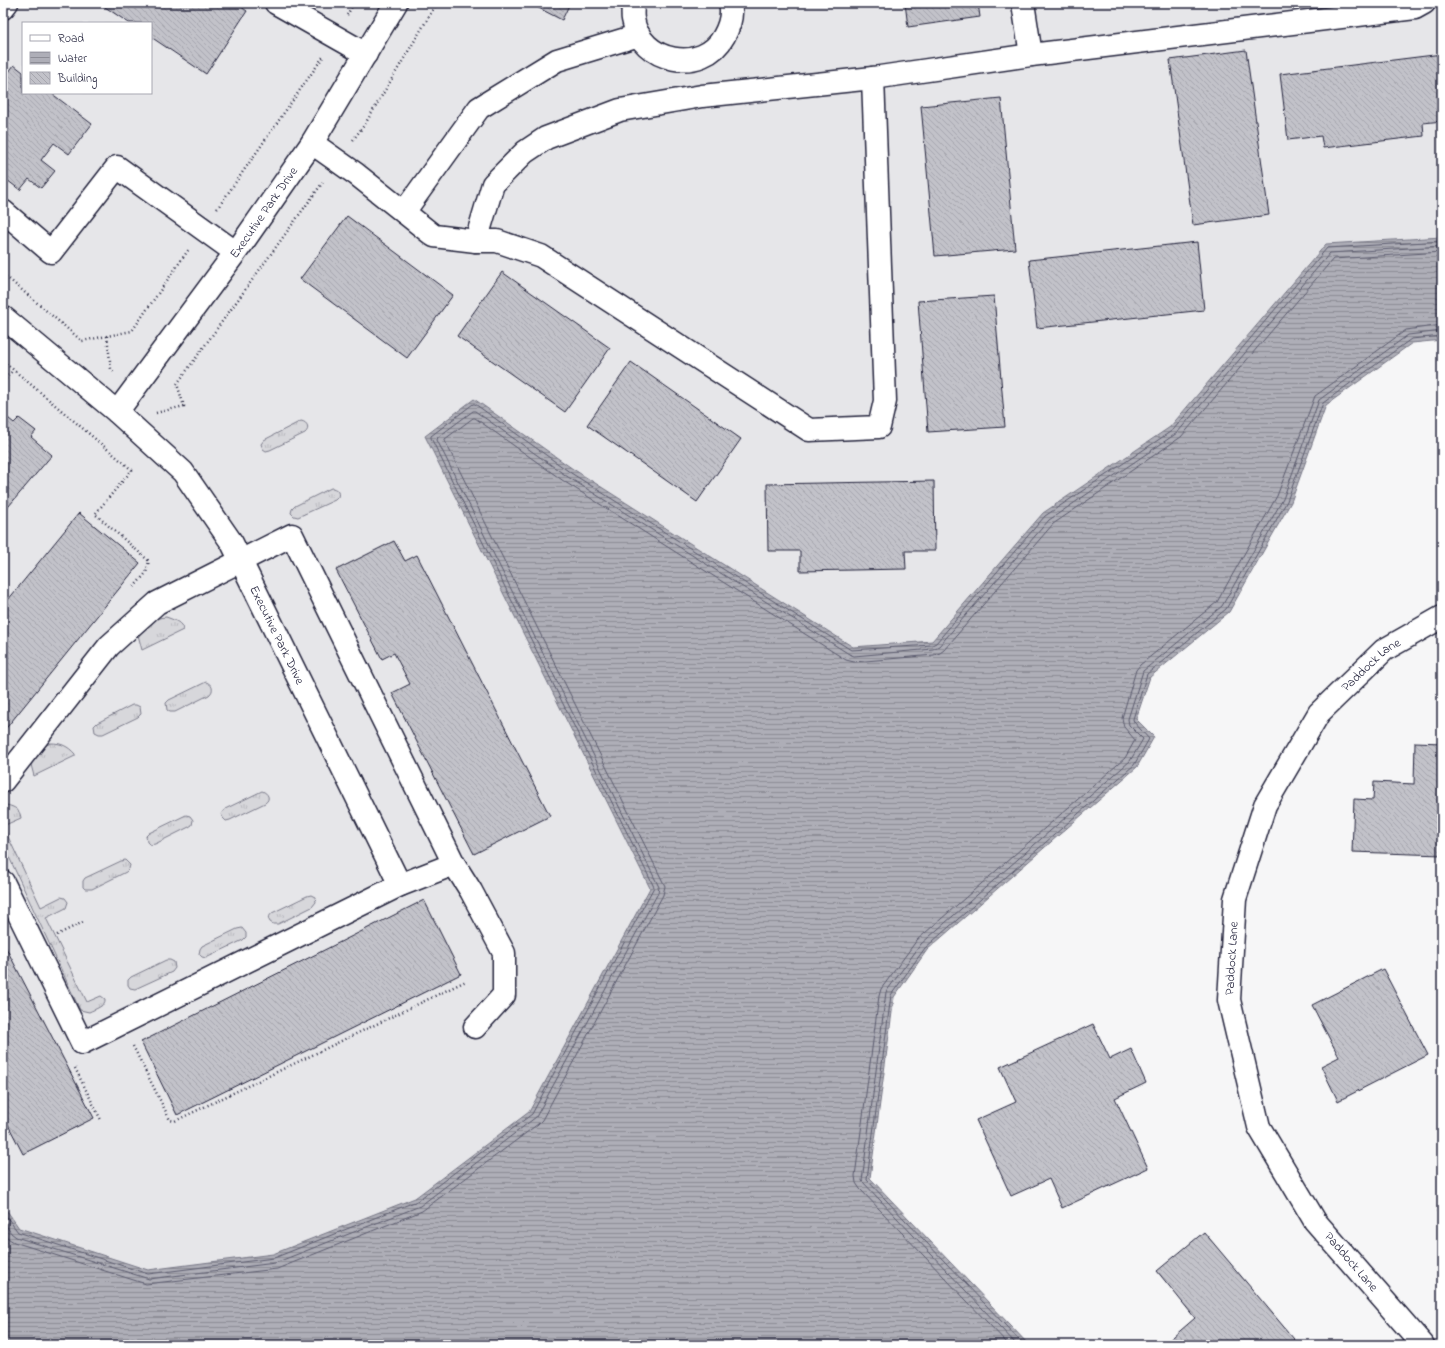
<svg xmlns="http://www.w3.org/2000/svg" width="1445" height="1348" font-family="'Indie Flower',sans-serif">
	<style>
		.built { fill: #e6e6e9; fill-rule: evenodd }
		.grass { fill: url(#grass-tufts); stroke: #7c7c8b }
		.water { fill: url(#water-rules); stroke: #767685 }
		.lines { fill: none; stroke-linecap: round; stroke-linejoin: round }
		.shore { stroke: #5a5a6d; stroke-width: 1 }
		.building { fill: url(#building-back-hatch); stroke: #22223b }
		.minor-casing { stroke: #22223b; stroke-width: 25 }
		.path { stroke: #22223b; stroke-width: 2.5; stroke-dasharray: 1 3; stroke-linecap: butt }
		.minor { stroke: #fff; stroke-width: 22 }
		.labels { text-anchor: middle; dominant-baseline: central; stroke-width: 3; stroke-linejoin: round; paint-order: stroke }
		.street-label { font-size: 13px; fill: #22223b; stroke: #fff }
	</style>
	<defs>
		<pattern id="grass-tufts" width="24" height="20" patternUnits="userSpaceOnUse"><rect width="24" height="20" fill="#d7d7db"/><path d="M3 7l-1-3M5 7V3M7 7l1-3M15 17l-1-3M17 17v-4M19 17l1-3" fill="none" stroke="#b8b8bd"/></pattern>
		<pattern id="water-rules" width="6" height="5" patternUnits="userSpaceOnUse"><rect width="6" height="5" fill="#aeaeb7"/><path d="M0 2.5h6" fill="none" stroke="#8d8d96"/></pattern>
		<pattern id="building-back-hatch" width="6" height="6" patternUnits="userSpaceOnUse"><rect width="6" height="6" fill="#c2c2c9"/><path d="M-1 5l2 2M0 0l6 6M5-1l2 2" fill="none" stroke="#a6a6ae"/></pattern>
	</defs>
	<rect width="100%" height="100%" fill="#f6f6f7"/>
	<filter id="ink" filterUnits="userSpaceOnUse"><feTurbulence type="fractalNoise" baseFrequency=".025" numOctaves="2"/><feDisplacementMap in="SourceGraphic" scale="8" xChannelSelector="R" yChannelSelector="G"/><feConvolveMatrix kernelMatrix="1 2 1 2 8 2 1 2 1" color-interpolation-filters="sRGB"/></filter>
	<g filter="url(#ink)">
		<path class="built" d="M3 3H1442V237L1325 244 1170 427 1043 513 932 641 853 647 573 469 474 399 425 435 650 888 605 976 529 1112 415 1198 273 1255 148 1270 19 1228 3 1205ZM23 23H151V93H23Z"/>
		<path class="grass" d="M301 421C308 422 310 429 305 433L270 450 266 451 263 449 261 444 264 440Z
			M331 488C336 488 340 492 338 497L335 500 298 517 294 516 291 513 292 509 295 506Z
			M166 617C174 620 182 622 183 630L142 650 138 635C146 623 152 618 166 617Z
			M206 682C212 684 215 690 209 695L175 712H170L167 710 166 703 169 700Z
			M132 705H136L140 707 141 714 138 717 103 734H99L95 732 94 726 97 723Z
			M51 743C61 743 68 746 75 754V756L34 776 30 761 44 746Z
			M262 791C268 793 271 799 265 803L230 820 226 821 223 818 221 814 225 809Z
			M7 805C14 807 20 809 21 818L3 826 41 907 61 897 65 898 68 902 66 908 46 918 87 1002 101 996 105 999C106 1006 95 1009 89 1012L80 1010 3 844V807Z
			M186 815 190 816 193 820 192 825 189 827 155 844 150 845 147 842 146 836 149 833Z
			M125 860 130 865 129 869 126 872 92 889H85L83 887V881L85 878 121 861Z
			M311 895 315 897 316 902 312 907 278 924H273L270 922 268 918 272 913 307 896Z
			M242 928 246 933V937L243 940 206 958 202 957 199 954 200 949 202 946 237 929Z
			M166 960H170L174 962 175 968 172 972 135 989 130 988 128 985V980L131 977Z"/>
		<path class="water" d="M1442 237V340L1412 343 1326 405 1291 502 1229 612 1150 677 1136 719 1154 737 1137 767 927 950 894 997 870 1178 1029 1345H3V1205L19 1228 148 1270 273 1254 415 1198 529 1112 650 888 425 436 474 399 573 469 853 647 932 641 1043 513 1170 427 1326 244Z"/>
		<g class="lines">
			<path class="shore" d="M3 1212 18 1232 148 1274 274 1258 417 1201 532 1114 654 887 431 438V436L473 404H475L571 473 851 650 932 645 936 643 1045 516 1173 430 1327 248 1442 241
				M3 1221 11 1233 16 1237 149 1279 275 1263 420 1206 536 1117 658 893 659 887 437 440 438 437 473 411H475L568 477 849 654 854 656 933 649 939 646 1049 520 1177 433 1330 253 1442 246
				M3 1232 9 1239 14 1242 146 1284 277 1269 422 1211 538 1124 542 1120 663 895 665 886 445 441V439L473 418H475L565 482 846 660 854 662 934 655 940 653 944 650 1053 524 1181 437 1333 259 1442 252
				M1009 1345 860 1189 856 1183 855 1176 879 996 881 989 917 940 1125 758 1135 740 1124 727 1122 718 1136 670 1140 665 1217 602 1277 496 1315 396 1406 330 1442 325
				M1017 1345 862 1181 886 992 921 944 1130 761 1143 739 1129 725 1128 719 1143 671 1222 606 1283 499 1319 400 1408 335 1442 331
				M1024 1345 867 1180 891 995 925 948 1134 765 1149 739 1134 722 1133 719 1147 674 1226 609 1287 501 1323 403 1411 339 1442 336"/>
		</g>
		<path class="building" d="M99 3H236L247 11 206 74 151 37V23H129Z
			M529 3H570L562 20Z
			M905 3H978L980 17 908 27Z
			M1246 50 1269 215 1193 225 1170 60Z
			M1442 54V121L1423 123 1424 136 1323 148 1321 136 1288 140 1280 74Z
			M14 65 23 72V93H46L48 94 51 93 92 124 69 154 54 143 41 160 55 171 41 188 29 179 20 190 3 177V80Z
			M1001 98 1015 249 935 256 921 106Z
			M347 216 453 295 407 358 300 279Z
			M1197 242 1204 310 1037 328 1029 260Z
			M502 272 610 348 565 412 457 336Z
			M994 296 1005 427 928 432 918 301Z
			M631 362 741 439 697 502 587 425Z
			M3 414 14 423 19 418 36 431 31 437 52 455 3 513Z
			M934 481 935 551H905L906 569 800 571V551H768L767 484Z
			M79 513 140 563 3 732V606Z
			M394 541 405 561 417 555 550 816 474 854 392 693 410 684 394 653 382 659 336 570Z
			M1415 742 1442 743V855L1352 852 1354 799 1373 800 1374 782 1414 784Z
			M424 900 461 974 177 1115 141 1042Z
			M3 942 94 1118 23 1154 3 1115Z
			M1383 969 1428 1055 1338 1101 1321 1066 1339 1057 1312 1005Z
			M1093 1024 1110 1059 1131 1049 1146 1083 1115 1098 1148 1168 1062 1208 1049 1179 1011 1196 976 1120 1016 1102 1000 1067Z
			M1442 1189V1213L1437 1212Z
			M1204 1232 1299 1345H1167L1166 1343 1195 1318 1157 1271Z"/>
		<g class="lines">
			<defs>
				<g id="minor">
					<path d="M276 3 366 54"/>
					<path d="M633 3C633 8 632 14 633 19 640 63 703 75 724 36 730 25 733 15 730 3"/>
					<path d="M1023 3 1031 55"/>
					<path d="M3 8 7 3"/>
					<path d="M312 143 356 174 434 236 476 241H497L541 256 809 430 879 427 885 401 873 78"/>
					<path d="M3 211 51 252 117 167 235 252"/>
					<path d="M404 212 479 108 557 60 639 35"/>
					<path d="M476 241 493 184 525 152 546 138 620 110 702 96 873 78 1031 55 1415 8 1424 3"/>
					<path id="s1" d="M3 317 117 412 241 245 312 143 396 3"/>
					<path id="s2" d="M117 412 183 472 232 543 400 885"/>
					<path d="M3 781 109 646 157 603 292 535 454 864 471 891 504 953V995L475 1027"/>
					<path d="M3 882 82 1043 400 885 454 864"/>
					<path id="s3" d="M1423 1345 1315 1221 1259 1127 1229 1000 1235 899 1265 805 1319 713 1384 650 1442 617"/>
				</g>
			</defs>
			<use href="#minor" class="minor-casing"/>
			<path class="path" d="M347 15 354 3
				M353 140 365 124 437 3
				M217 209 323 57
				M3 274 82 341 132 331 189 249
				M107 336 111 369 115 373
				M3 361 132 470 95 514 149 561 146 573 134 587
				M3 382 13 370
				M156 413 184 406 177 384 323 182
				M57 935 85 921
				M133 1046 170 1120 175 1121 466 981
				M75 1068 101 1120"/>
			<use href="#minor" class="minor"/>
		</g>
	</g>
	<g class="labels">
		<g class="street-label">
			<text stroke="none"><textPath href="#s1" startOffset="396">Executive Park Drive</textPath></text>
			<text stroke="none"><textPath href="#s2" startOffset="278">Executive Park Drive</textPath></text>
			<text stroke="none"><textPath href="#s3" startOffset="782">Paddock Lane</textPath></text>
			<text stroke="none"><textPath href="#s3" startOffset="446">Paddock Lane</textPath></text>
			<text transform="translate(1351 1262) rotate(49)">Paddock Lane</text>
		</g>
	</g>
	<rect width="1445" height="1348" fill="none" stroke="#fff" stroke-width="16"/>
	<rect x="8" y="8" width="1429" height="1332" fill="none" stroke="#22223b" stroke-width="1.5" filter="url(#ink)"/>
	<rect x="22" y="22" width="130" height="72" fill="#ffffff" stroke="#a7a7b1"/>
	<rect x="30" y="35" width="20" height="6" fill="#ffffff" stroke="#a7a7b1"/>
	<text x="58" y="42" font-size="12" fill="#22223b">Road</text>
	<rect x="30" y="52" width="20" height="12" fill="url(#water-rules)" stroke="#a7a7b1"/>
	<text x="58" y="62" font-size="12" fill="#22223b">Water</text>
	<rect x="30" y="72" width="20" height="12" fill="url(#building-back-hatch)" stroke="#a7a7b1"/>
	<text x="58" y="82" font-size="12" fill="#22223b">Building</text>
</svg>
